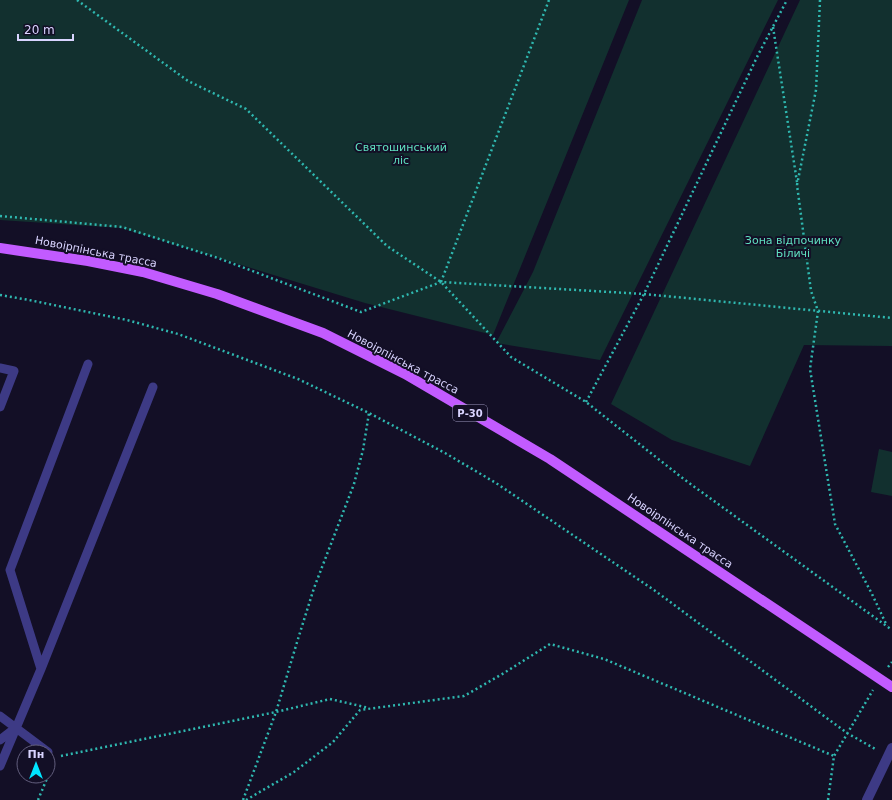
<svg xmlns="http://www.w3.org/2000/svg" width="892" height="800" font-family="'DejaVu Sans',sans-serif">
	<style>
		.green { fill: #12302f }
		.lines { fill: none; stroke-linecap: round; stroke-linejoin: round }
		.path { stroke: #2fb8b0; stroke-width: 2.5; stroke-dasharray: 2 3; stroke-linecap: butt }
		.service { stroke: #3d3a85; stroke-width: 9 }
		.tertiary { stroke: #3d3a85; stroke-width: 10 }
		.primary { stroke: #c25bff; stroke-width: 10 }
		.labels { text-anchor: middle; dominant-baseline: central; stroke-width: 4; stroke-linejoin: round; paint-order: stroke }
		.shield { fill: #130f26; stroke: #9e99be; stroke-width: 1 }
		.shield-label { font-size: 10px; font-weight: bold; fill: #d9d4ff }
		.park-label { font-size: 11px; fill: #5fe0c0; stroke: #130f26 }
		.street-label { font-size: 11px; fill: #d9d4ff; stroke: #130f26 }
	</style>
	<rect width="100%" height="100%" fill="#130f26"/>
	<path class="green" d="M0 0H629L493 335 365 303 121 228 0 220Z
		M642 0H778L600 360 496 343 533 272Z
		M800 0H892V346L804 345 750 466 672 440 611 404Z
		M879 449 892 452V496L871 492Z"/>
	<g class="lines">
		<path class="path" d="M77 0 188 81 246 109 387 246 441 282 511 357 586 402 685 480 892 630
			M820 0 816 90 797 185 811 291 818 311 810 369 835 524 872 594 887 626
			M773 27 797 182
			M0 216 122 227 218 258 361 312 441 282 644 294 892 318
			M441 282 549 0
			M0 295 29 300 127 320 178 334 298 379 369 413 445 453 496 483 552 521 654 590 847 733 877 750
			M586 402 644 294 758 55 787 0
			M888 667 892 662
			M61 756 276 712 330 699 369 708
			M48 776 53 765
			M38 800 48 776
			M243 800 276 712 298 639 314 588 354 484 363 450 369 413
			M246 800 294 772 333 742 360 710 464 696 504 673 550 644 604 659 834 756
			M828 800 834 756 873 690"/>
		<path class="service" d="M0 368 14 371 0 407
			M41 669 10 570 88 364
			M0 716 48 752
			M0 740 14 729
			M0 766 41 669 153 387"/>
		<path class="tertiary" d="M867 800 892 748"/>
		<path class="primary" d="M0 248 88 261 143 272 217 294 323 333 405 374 550 459 892 687"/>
	</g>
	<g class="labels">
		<rect class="shield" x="453" y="405" width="34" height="16" rx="3"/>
		<g class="shield-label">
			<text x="470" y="413">Р-30</text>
		</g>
		<g class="park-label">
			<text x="401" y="147">Святошинський<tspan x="401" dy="13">ліс</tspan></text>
			<text x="793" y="240">Зона відпочинку<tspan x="793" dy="13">Біличі</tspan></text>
		</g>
		<g class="street-label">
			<text transform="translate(96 252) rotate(11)">Новоірпінська трасса</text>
			<text transform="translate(403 362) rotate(28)">Новоірпінська трасса</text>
			<text transform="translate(680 531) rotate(34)">Новоірпінська трасса</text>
		</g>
	</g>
	<g transform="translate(36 764)"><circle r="19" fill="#130f26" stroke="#625e7d"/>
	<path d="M0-3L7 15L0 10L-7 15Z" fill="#00e5ff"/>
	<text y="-6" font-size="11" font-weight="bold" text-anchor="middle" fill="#d9d4ff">Пн</text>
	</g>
	<path d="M18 34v6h55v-6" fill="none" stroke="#d9d4ff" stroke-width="2"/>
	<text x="24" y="34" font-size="12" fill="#d9d4ff" stroke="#130f26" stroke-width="3" paint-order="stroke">20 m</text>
</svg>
